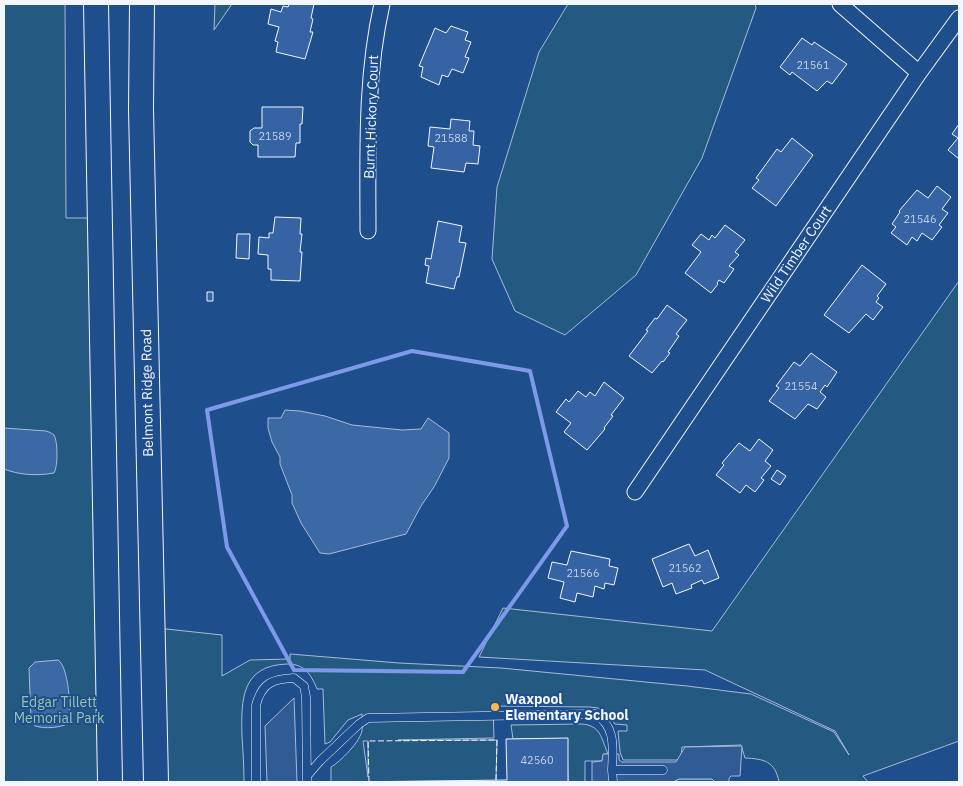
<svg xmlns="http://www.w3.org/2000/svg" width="963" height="786" font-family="'IBM Plex Sans',sans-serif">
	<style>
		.green { fill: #245a82; stroke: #a8bbd7; fill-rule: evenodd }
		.parking { fill: #305b95; stroke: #a8bbd7 }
		.water { fill: #3b69a3; stroke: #a8bbd7 }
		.building { fill: #3563a3; stroke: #f2f6ff }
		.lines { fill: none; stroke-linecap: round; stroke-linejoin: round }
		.lane-casing { stroke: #f2f6ff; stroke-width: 9 }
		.street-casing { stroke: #f2f6ff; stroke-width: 17 }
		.primary-casing { stroke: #f2f6ff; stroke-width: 26 }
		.lane { stroke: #1f4e8c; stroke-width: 8 }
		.street { stroke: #1f4e8c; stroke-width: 15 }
		.primary { stroke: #1f4e8c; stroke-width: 24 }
		.fence { stroke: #f2f6ff; stroke-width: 1; stroke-dasharray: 6 2.5; stroke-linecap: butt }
		.marked { fill: none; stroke: #7d9aea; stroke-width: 4; stroke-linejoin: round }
		.poi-dot { fill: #ffb74d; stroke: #1f4e8c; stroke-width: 2 }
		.labels { text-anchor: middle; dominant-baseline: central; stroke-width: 4; stroke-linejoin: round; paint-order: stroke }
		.number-label { font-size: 11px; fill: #c3d1e8 }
		.street-label { font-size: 14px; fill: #f2f6ff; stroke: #1f4e8c }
		.poi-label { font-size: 14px; font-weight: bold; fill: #f2f6ff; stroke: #1f4e8c; text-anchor: start }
		.park-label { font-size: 14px; fill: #97c8a6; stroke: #1f4e8c }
	</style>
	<rect width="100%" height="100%" fill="#1f4e8c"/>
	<path class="green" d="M4 4H65L66 218H106L116 782H4Z
		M215 4H232L214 30Z
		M568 4H755L756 8 702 158 636 275 565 335 515 311 492 259 497 187 539 52Z
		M959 281V741L863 776 868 782H779C775 761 764 759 745 758L741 745 682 747 681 757 679 760H623L620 752 618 731H627V725L615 724 604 711 598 708 590 707 493 706 494 738 398 740H497L496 781 331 782V767C340 762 361 741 362 730 363 725 362 719 362 714L348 720 330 742 325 744 323 689H317C311 674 304 664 288 664 241 665 241 700 242 736 243 752 244 767 244 782H159L157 628 222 635V676L250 660 290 659V654L399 663 501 668 687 686 751 694 834 732 849 755 835 731 705 670 479 657 503 608 712 631ZM363 741H368V777Z
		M581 724C601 725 601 738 608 754H604L602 761H585V782H568L567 739H513L511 725Z
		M679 779H712L715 782H673Z"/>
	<path class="parking" d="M294 698 297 782H267L265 726Z
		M742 746 740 776H731L729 778V782H715L712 779H679L673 782H592V762L602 761 603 754H619V760L622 762H676L685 747Z"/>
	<path class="water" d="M285 410 300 411 325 416 352 425 402 430 421 429 428 418 449 433V458L434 487 421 506 406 534 329 554 320 553 301 523 292 503V495L280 464V457L272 442 268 428V418H281Z
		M4 428 46 431C49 432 52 433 54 435 58 441 58 467 54 473 37 476 19 475 4 469Z
		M58 660C69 667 71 710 69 723 60 728 45 729 35 726L31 720 29 668 35 662Z"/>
	<path class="building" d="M289 4H314L311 18 313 19 310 32H313L305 59 276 52 278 42 275 41 279 27 268 24 271 9 281 12 283 6 288 7Z
		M451 26 468 32 465 40 471 42 465 57 469 58 463 73 452 69 448 77 442 75 439 85 421 77 423 67 419 66 435 28 446 33Z
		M802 38 812 45 814 42 847 64 832 84 827 81 817 91 792 72 790 75 780 67Z
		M262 107H303L302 124H300V143H296L295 157H258V145H253L250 142V131L254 128H262Z
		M451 119 470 121 469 131H474L473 145 480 146 478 164 466 163 464 172 431 168 434 147 428 146 430 127 450 129Z
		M959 124V159L948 150 958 138 952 134Z
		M792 138 813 155 776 206 752 188 759 180 756 178 777 149 781 152Z
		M937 186 951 197 942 209 948 213 939 225 942 227 932 240 922 233 917 241 912 237 907 245 891 233 896 227 892 224 900 212 899 211 917 190 928 198Z
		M275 217 301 218 300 234H302L300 252H302L300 281 271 280V269H268V255L258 254 259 237 269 238V233H273Z
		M438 221 462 226 459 242 466 243 459 277H457L454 289 426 283 429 266 425 265 426 258 431 259Z
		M725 225 745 240 735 252 739 255 729 266 734 269 724 283 719 280 717 283 718 284 711 293 685 273 701 252 692 245 701 234 709 240 712 235 715 238Z
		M237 234H250L249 259 236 258Z
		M862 265 886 284 877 296 879 298 876 302 883 307 873 320 866 314 849 333 824 315Z
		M207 292H213V301H207Z
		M667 305 687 320 676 334 679 336 668 352 670 353 663 362 662 361 652 373 629 356 648 331 646 330 655 318 657 319Z
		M811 353 837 372 827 387 825 385 820 392 826 397 817 409 808 404 795 419 769 401 779 388 776 386 794 362 800 366Z
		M604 382 624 398 611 415 613 416 604 428 605 429 587 450 564 432 571 423 556 412 566 399 569 402 578 391 586 397 590 392 595 396Z
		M759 439 773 450 765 461 771 466 761 478 764 480 755 492 746 485 740 493 716 475 724 465 722 463 739 443 750 451Z
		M777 470 786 476 780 485 771 479Z
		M689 544 695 556 708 550 719 578 704 584 702 580 691 585 692 588 676 594 672 583 663 587 652 559Z
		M571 551 610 559 609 566 618 568 614 585 605 583 604 589 595 586 593 597 577 593 575 602 560 598 564 582 548 578 552 562 567 565Z
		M568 738V782H349L507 780 506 739Z"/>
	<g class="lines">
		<defs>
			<path id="lane" d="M307 776 320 761 359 724 368 718 595 714C616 726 613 748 612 770
				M256 782V705C262 683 272 679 294 678L304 686 306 697 307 782
				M613 782 612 770H663"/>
			<path id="street" d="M840 4 919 73
				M368 231C368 154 365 79 382 4
				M635 492 919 73 959 18"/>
			<path id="primary" d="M96 4 110 782
				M142 4 141 109 156 782"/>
		</defs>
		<use href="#lane" class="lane-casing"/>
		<use href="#street" class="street-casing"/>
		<use href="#primary" class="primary-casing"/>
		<use href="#lane" class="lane"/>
		<use href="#street" class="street"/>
		<use href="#primary" class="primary"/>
		<path class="fence" d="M369 782 368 741 497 740 496 781"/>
	</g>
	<path class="marked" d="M412 351 530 371 567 526 463 672 294 670 227 547 207 410Z"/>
	<circle class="poi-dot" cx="495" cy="707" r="5"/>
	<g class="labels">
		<g class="number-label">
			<text x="813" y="65">21561</text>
			<text x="275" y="136">21589</text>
			<text x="451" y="138">21588</text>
			<text x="920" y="219">21546</text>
			<text x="801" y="386">21554</text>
			<text x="685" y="568">21562</text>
			<text x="583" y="573">21566</text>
			<text x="537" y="760">42560</text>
		</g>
		<g class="street-label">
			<text transform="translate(371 117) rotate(-88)">Burnt Hickory Court</text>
			<text transform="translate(796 254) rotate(-56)">Wild Timber Court</text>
			<text transform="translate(147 393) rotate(-91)">Belmont Ridge Road</text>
		</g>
		<g class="poi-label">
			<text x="505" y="699">Waxpool<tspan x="505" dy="16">Elementary School</tspan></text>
		</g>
		<g class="park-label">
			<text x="59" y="702">Edgar Tillett<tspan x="59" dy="16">Memorial Park</tspan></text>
		</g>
	</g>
	<rect width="963" height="786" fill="none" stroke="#f2f6ff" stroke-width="10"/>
</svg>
